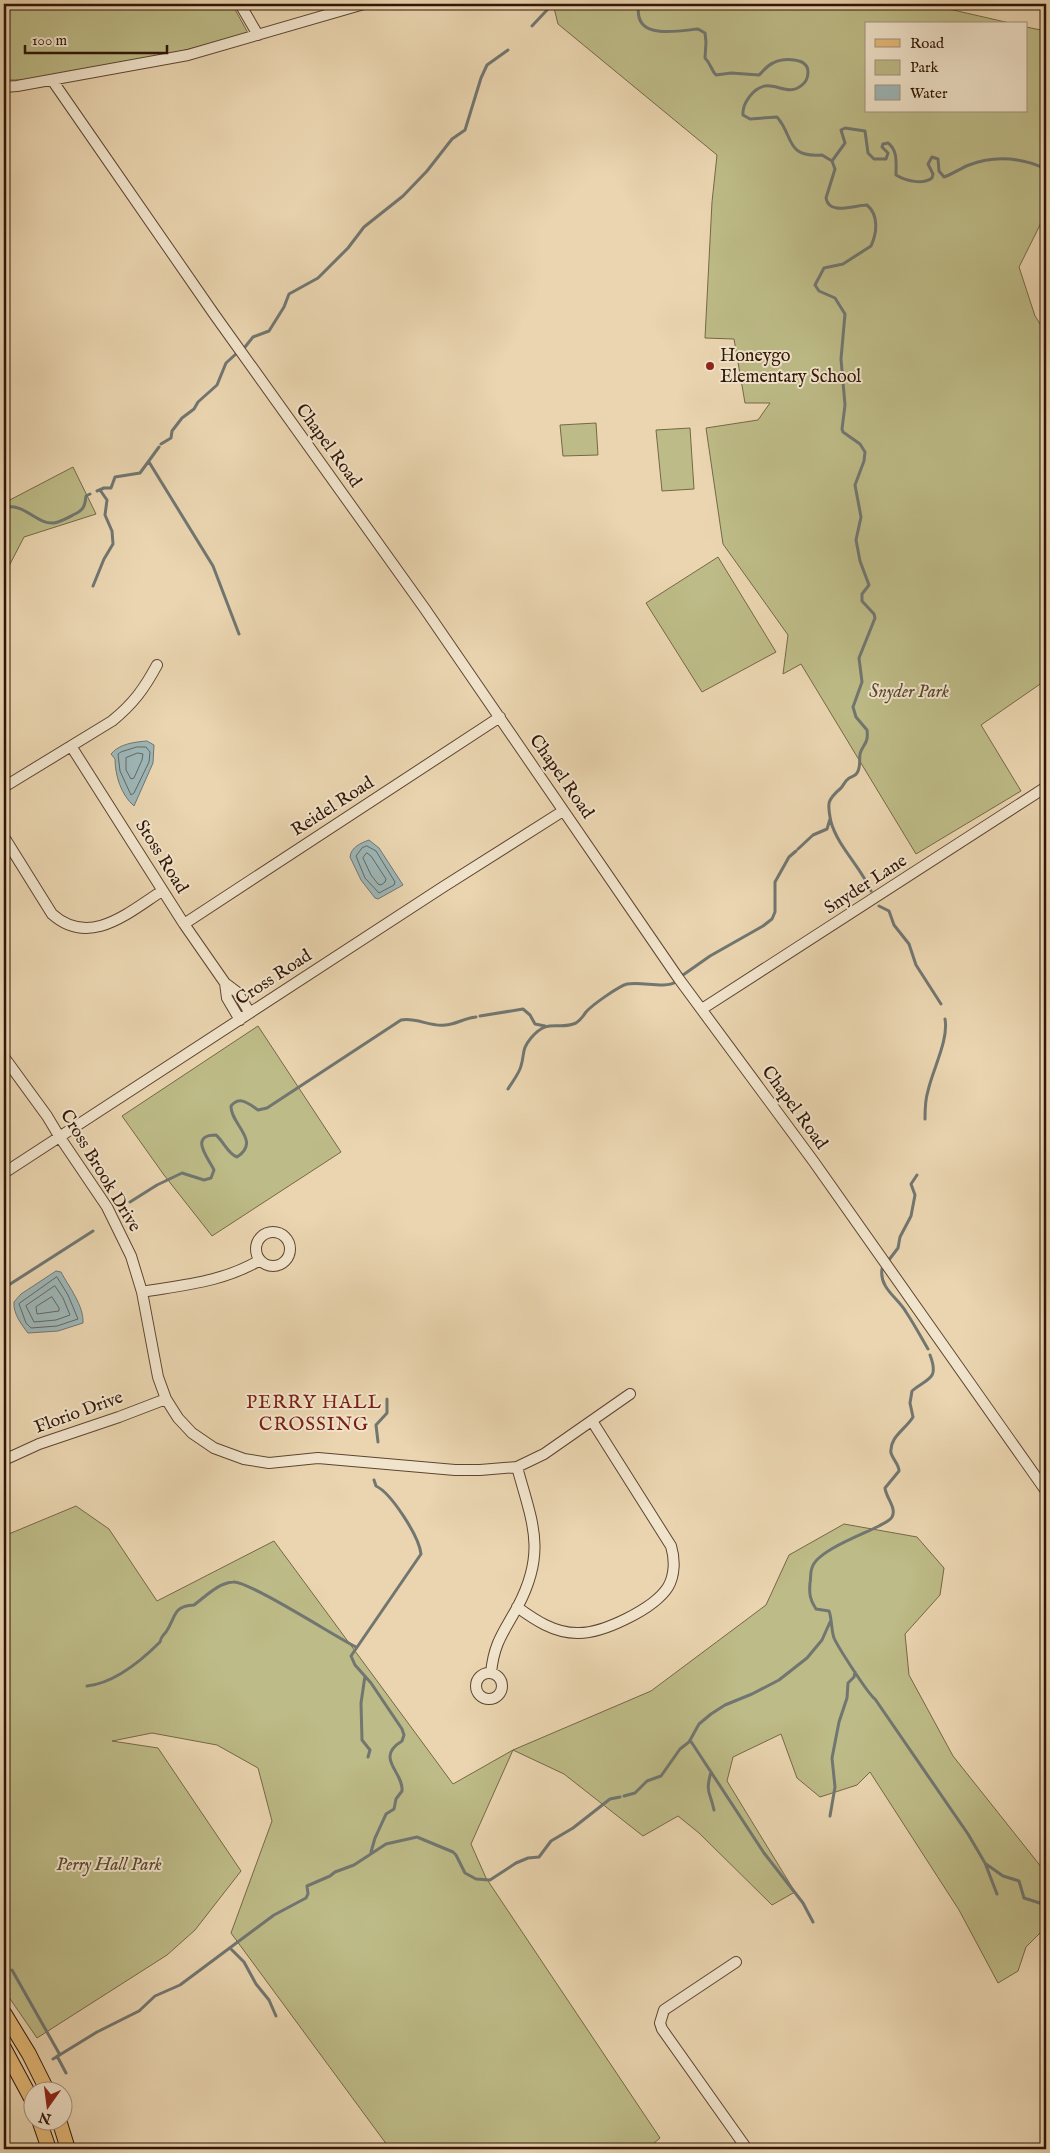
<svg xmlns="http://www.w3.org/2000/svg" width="1050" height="2153" font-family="'IM FELL English',serif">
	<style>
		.green { fill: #bdbb87; stroke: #766847 }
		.water { fill: #9db6b7; stroke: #717671 }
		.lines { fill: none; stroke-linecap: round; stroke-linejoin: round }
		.shore { stroke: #66665f; stroke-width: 1 }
		.stream { stroke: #717671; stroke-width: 3 }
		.minor-casing { stroke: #5e4531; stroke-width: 12 }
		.major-casing { stroke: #301507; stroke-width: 16 }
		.minor { stroke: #f1e4cc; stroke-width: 10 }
		.major { stroke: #e5ba78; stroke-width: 14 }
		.poi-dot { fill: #8f2418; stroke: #f1e4cc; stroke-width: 2 }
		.labels { text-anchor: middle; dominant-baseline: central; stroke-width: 4; stroke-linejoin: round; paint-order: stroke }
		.poi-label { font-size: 18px; fill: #301507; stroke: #f1e4cc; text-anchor: start }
		.street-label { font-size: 18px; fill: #301507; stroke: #f1e4cc }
		.park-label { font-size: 18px; font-style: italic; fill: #5a472d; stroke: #f1e4cc }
		.neighbourhood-label { font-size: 19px; letter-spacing: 1px; fill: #7a1f14; stroke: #f1e4cc }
	</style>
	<rect width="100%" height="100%" fill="#ead5b0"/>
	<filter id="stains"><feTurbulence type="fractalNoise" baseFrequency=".004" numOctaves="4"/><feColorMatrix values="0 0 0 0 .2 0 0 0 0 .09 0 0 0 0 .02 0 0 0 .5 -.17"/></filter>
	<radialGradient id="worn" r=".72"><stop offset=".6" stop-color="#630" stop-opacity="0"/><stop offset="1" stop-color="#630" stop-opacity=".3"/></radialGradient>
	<path class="green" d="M4 4H232L248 33 182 51 25 80H4Z
		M553 4H684L690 9 693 4H927L1014 24H866V111H1026V27L1046 31V213L1019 267 1035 316 1046 333V680L981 725 1021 791 916 854 801 664 783 674 788 635 723 544 706 428 758 420 770 403H745L734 339 705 338 712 202 717 155 558 24Z
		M596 423 598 455 563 456 560 425Z
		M690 428 694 489 662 491 656 430Z
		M73 467 96 514 24 537 9 566 4 585V503Z
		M718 557 776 652 702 692 646 603Z
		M258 1026 341 1152 212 1236 164 1175 122 1116Z
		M76 1506 109 1529 157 1601 274 1541 453 1784 513 1750 651 1691 766 1605 789 1555 844 1524 917 1537 944 1568 940 1595 905 1634 909 1675 953 1756 1046 1873V1927L1026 1947 1018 1971 998 1983 959 1910 870 1772 857 1785 820 1797 797 1778 781 1734 733 1757 727 1781 795 1892 772 1905 699 1833 678 1816 643 1836 564 1774 513 1750 471 1844 486 1878 660 2138 647 2149H390L231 1933 272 1821 258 1768 217 1745 152 1733 112 1741 158 1748 241 1871 195 1930 167 1955 37 2038 4 1990V1536Z"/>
	<path class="water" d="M147 741 154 745 153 763 134 806C121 795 115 775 115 759L111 754C119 744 134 742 147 741Z
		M369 840 379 848 403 885 378 899 375 898 361 880 350 857C351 847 361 843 369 840Z
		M56 1271 61 1272C69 1287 84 1306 83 1323L58 1331 28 1333C21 1324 13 1313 14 1302L21 1294Z"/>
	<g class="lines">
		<path class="shore" d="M137 747H146L150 752 149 762 134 793 131 795 120 771 118 754 121 752Z
			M138 753 143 754 142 760 134 778 131 779 126 770V758Z
			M367 846 376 851 395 882 394 885 379 893 365 878 356 856 362 848Z
			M367 853 371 856 386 879 385 882 381 885 378 884 371 875 363 858Z
			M57 1277 68 1295 78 1319 57 1326 31 1328 26 1323 19 1304Z
			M55 1286 63 1298 70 1315 56 1320 34 1322 26 1306Z
			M52 1297 59 1308V1311L37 1314 36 1307Z"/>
		<path class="stream" d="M593 4H614
			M639 4C632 41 677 31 698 29L705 33 706 42 705 58C711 64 711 70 716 75L731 73 759 75C764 71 766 66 773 63 783 58 808 57 808 72 808 78 806 82 802 85 790 96 777 84 765 86 753 88 742 104 743 115L750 119 777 117C794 136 785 158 822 155L832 161 835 169 826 198C829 216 855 205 867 205 879 215 877 233 871 246L843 264 824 268 815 285 819 291 835 298 845 314 841 359 845 405 842 429 843 432 860 444 865 452 864 461 855 485 861 517 856 540 860 561 869 585 862 594V601L874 614 875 618 859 658 862 682 853 707 856 717 867 730C869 744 862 745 860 754 859 761 861 767 857 773 855 777 851 776 848 779 845 781 843 786 841 788 827 800 827 803 831 822 838 847 861 867 871 891
			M532 26 547 10 550 4
			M832 161 845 143 841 130 845 128 865 131 868 153 874 159H886L888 153 882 147 883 144 888 143C898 150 896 164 896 175 906 181 923 185 932 178L933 174 928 164 932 157 938 159 939 171 944 177C953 174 961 168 969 165 995 155 1022 158 1046 169
			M245 347 253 337 269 331 284 307 289 294 318 278 348 248 364 227 403 196 427 171 452 139 465 130 481 78 487 65 508 50
			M161 444 171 438 172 431 182 418 194 409 198 402 217 385 226 363 237 353
			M149 462 213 566 239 634
			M97 491 104 488H111L115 477 140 473 159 447
			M4 507C25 503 37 525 54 523 61 522 69 517 75 514 84 510 85 505 86 496L90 494
			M93 586 104 559 113 544 112 531 105 515 107 500 100 490
			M798 849 813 835 827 829 830 819
			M879 906 889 911 894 925 909 944 916 965 941 1004
			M683 975 710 956 763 926 772 919 775 912V882L789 857 796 851
			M480 1016 523 1009 530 1015 535 1024 545 1026
			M508 1089C512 1082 519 1074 521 1066 525 1053 521 1050 531 1038 549 1017 557 1031 576 1023 581 1020 583 1016 586 1012 592 1005 619 986 627 984 642 981 664 989 676 982
			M925 1119C925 1110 925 1100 928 1091 932 1071 949 1040 945 1019
			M917 1175 911 1184 915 1195 911 1216 900 1237 898 1248 882 1269C879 1288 898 1298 906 1312 914 1324 921 1337 928 1349
			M130 1202 157 1185 182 1173 204 1180 211 1178 214 1170C209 1159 188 1135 216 1135 224 1142 228 1154 237 1157 262 1141 230 1124 231 1106 240 1095 249 1104 258 1110L267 1108 401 1020C416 1017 430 1027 445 1025 455 1025 464 1018 476 1017
			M4 1288 93 1231
			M930 1355C940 1381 926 1378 912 1391L910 1403 913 1417C906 1429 889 1437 891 1453 893 1460 899 1464 899 1471L885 1488C886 1498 897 1508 892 1517 889 1522 883 1523 879 1526 864 1534 816 1551 812 1568 810 1573 811 1579 810 1583 809 1594 810 1600 816 1609L829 1611C832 1619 831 1629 834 1638 838 1647 868 1694 875 1699L968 1834 985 1863 997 1894
			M378 1442 376 1425 387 1413V1399
			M365 1676 361 1703 362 1740 370 1750 368 1757
			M87 1686C115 1683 141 1661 160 1642 161 1636 163 1636 166 1632 176 1618 172 1606 194 1605 205 1597 218 1583 233 1582 247 1580 336 1637 356 1647
			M690 1740 764 1853 803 1903 813 1922
			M711 1772C705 1793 710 1791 714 1810
			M624 1796 635 1793 647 1781 661 1776 680 1749 689 1742 699 1724 711 1714 725 1705 752 1694 779 1680 807 1658 822 1640 830 1622
			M830 1816 835 1787 832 1758 839 1722 847 1698 848 1683 854 1677 855 1672
			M371 1852 375 1838 386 1814 394 1809 396 1799 402 1791C404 1772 374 1758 402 1741L404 1735 402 1729 371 1683 355 1665 351 1656 421 1554C419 1536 391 1493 376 1486L374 1480
			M986 1864 1003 1876 1019 1881 1024 1898 1046 1905
			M230 1948 244 1962 256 1984 269 2000 276 2016
			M12 1970 60 2055
			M57 2056 66 2073
			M53 2059 97 2032 139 2011 155 1996 180 1985 274 1915 306 1898 308 1894 307 1886 330 1876 335 1872 354 1865 386 1844 417 1837 453 1852 456 1855 465 1873 476 1879 490 1880 516 1863 528 1858 539 1857 551 1841 573 1828 610 1799 620 1797"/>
		<defs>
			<path id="minor" d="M240 4 258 35
				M52 80 214 314 425 609 679 979 814 1162 1046 1491
				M4 87 17 86 188 55 364 4
				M71 746 184 924 225 983 237 992 250 1013
				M4 787 112 721C133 704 144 689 157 665
				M4 837 52 914C90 948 129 912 162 891
				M184 924 500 717
				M225 983 227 998 240 1020
				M702 1009 1046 787
				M4 1057 47 1116 59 1136 107 1207 131 1256 142 1292 158 1377 166 1399 178 1418 192 1433 214 1448 244 1459 269 1463 318 1458 455 1470H480L517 1467 544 1454 630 1394
				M4 1173 443 887 563 811
				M256 1249a17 17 0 1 1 34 0a17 17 0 1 1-34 0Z
				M142 1292C183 1285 223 1282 260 1260
				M4 1460 39 1444 119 1417 166 1399
				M517 1607C535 1620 554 1633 577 1633 602 1634 654 1609 668 1587 675 1575 675 1559 671 1546L592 1421
				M476 1686a13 13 0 1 1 26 0a13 13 0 1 1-26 0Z
				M491 1673C494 1642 504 1632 518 1606 547 1551 532 1522 517 1467
				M1046 1952V1961
				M736 1962 664 2010 660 2023 662 2029 747 2149"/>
			<path id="major" d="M4 2013 29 2054 47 2090
				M4 2048 32 2100
				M39 2120 49 2149
				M59 2120 68 2149"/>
		</defs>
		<use href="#minor" class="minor-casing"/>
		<use href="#major" class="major-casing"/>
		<use href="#minor" class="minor"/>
		<use href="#major" class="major"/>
	</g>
	<circle class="poi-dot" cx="710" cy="366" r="5"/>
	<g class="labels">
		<g class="poi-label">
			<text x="720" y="356">Honeygo<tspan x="720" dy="21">Elementary School</tspan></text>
		</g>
		<g class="street-label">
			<text transform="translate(328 446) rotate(54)">Chapel Road</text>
			<text transform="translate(561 777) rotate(55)">Chapel Road</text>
			<text transform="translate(333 807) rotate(-33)">Reidel Road</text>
			<text transform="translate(161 857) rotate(58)">Stoss Road</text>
			<text transform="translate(866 885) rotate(-33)">Snyder Lane</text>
			<text transform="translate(274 978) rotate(-33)">Cross Road</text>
			<text transform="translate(794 1108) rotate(54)">Chapel Road</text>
			<text transform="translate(100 1171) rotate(59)">Cross Brook Drive</text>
			<text transform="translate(79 1413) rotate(-20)">Florio Drive</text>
		</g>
		<g class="park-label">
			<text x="909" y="692">Snyder Park</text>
			<text x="109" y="1865">Perry Hall Park</text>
		</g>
		<g class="neighbourhood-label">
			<text x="314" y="1403">PERRY HALL<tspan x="314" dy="22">CROSSING</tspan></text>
		</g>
	</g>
	<rect width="1050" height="2153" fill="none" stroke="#ead5b0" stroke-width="20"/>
	<rect x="5" y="5" width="1040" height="2143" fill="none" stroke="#301507" stroke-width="2.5"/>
	<rect x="10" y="10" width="1030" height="2133" fill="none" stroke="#301507"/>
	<rect x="865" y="22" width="162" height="90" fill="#f1e4cc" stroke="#a4917d"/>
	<rect x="875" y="39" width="25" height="8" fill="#e5ba78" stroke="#a4917d"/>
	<text x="910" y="48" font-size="15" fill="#301507">Road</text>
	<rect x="875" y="60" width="25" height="15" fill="#bdbb87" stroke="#a4917d"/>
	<text x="910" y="72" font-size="15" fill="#301507">Park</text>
	<rect x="875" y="85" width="25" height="15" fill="#9db6b7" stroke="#a4917d"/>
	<text x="910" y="98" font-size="15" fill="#301507">Water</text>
	<g transform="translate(48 2106) rotate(194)"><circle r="24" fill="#f1e4cc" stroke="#a4917d"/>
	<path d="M0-4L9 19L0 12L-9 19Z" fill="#8f2418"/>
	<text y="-8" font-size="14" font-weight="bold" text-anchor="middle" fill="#301507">N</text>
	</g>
	<path d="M25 45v8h142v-8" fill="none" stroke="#301507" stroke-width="2.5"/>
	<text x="32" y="45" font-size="15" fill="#301507" stroke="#f1e4cc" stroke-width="4" paint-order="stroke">100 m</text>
	<rect width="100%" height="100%" filter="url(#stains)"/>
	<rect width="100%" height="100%" fill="url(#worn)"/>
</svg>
